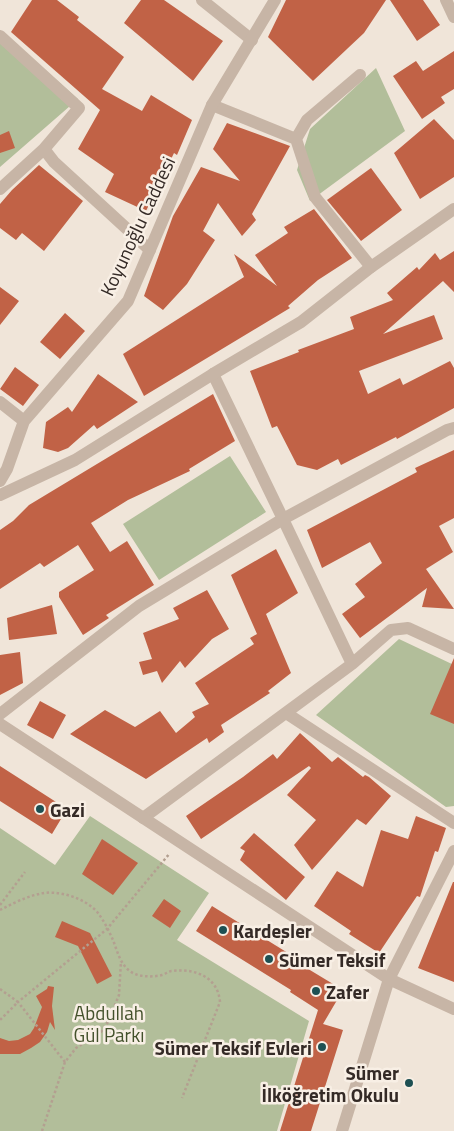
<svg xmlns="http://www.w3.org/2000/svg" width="454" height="1131" font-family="'Titillium Web',sans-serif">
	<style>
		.green { fill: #b2be9a }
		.building { fill: #c16246 }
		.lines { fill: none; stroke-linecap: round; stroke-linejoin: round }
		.path { stroke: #b39f90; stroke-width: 2.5; stroke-dasharray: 2.5 2.5; stroke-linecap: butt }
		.minor { stroke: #c7b5a6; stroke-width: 12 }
		.tertiary { stroke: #c7b5a6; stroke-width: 12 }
		.poi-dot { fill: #1e5053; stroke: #f8efe5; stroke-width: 2 }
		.labels { text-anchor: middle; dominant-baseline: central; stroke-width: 5; stroke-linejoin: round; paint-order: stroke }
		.street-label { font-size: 19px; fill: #342a26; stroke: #f8efe5 }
		.poi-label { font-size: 19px; font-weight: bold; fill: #342a26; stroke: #f8efe5; text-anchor: start }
		.park-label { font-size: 19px; fill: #43512b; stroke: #f8efe5 }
	</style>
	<rect width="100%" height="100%" fill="#f0e5d9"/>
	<path class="green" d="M0 30 78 99 0 167Z
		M376 68 405 131 310 201 297 170 310 129Z
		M230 456 266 512 159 580 123 524Z
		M399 639 454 665V806L446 807 316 715Z
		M90 816 209 893 177 940 309 1021 277 1131H0V828L55 865Z"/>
	<path class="building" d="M32 0H57L79 17 77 20 124 57 102 89 142 111 151 95 192 120 177 155 174 153 146 211 105 192 114 174 78 149 100 110 11 32Z
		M141 0H164L223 41 193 81 124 23Z
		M286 0H386L364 33 313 81 268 37Z
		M390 0H423L440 25 417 41Z
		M454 51V89L441 97 445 103 422 119 393 76 416 61 423 71Z
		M434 119 454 140V177L420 199 394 153Z
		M227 123 290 146 252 214 256 220 242 236 218 203 203 231 215 240 187 284 163 310 144 296 173 216 201 167 240 181 213 149Z
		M9 131 15 148 0 153V135Z
		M39 165 83 201 44 251 22 233 16 240 0 228V204L12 190Z
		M371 168 402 210 361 241 327 200Z
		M314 209 352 258 318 280 288 306 290 308 144 396 123 354 244 277 234 254 277 286 255 255 288 233 284 227Z
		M454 251V292L443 281 383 334 434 315 443 339 359 371 368 394 400 378 403 385 450 361 454 368V408L397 439 396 437 341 465 338 459 317 470 297 465 277 426 272 428 250 371 299 352 298 350 354 329 350 317 393 300 387 293 417 267 419 270 435 253 440 260Z
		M0 287 19 301 0 325Z
		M65 313 85 331 60 359 40 342Z
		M15 367 39 385 23 406 0 389Z
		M98 374 138 402 97 429 94 425 68 448 58 452 43 448 46 422 68 407 72 412Z
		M213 394 235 441 189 469 190 471 128 500 91 523 110 552 127 541 154 585 106 615 109 618 83 635 59 597V592L94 570 78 545 44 567 40 563 0 589V530L13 521 29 505Z
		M454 450V518L439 526 453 552 426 569 454 609 422 607 427 588 360 638 342 614 365 597 355 584 382 563 370 542 322 568 307 530 417 472 415 468Z
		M276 549 298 593 266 614 291 673 268 691 270 693 221 725 224 732 209 743 207 738 146 779 70 734 105 710 135 727 160 711 176 733 195 717 192 712 209 704 195 683 254 644 250 638 257 634 231 575Z
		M207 590 229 629 212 639 185 668 180 661 162 683 157 671 143 675 139 662 152 659 143 633 179 619 173 608Z
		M52 605 57 634 9 640 7 618Z
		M20 652 23 683 0 695V655Z
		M454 658V724L430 714Z
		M40 701 66 715 53 739 27 725Z
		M300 733 332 762 338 757 363 777 365 775 369 777 391 796 366 825 357 819 312 870 294 845 316 820 287 795 311 768 309 766 201 839 186 816 243 777 273 754 277 759Z
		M0 766 67 809 52 834 0 801Z
		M416 816 446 828 438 852 435 851 420 897 417 896 379 953 349 934 351 931 314 906 337 871 363 887 381 830 408 839Z
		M254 833 305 877 286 900 240 860 245 851 240 848Z
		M102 839 138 863 113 895 82 874Z
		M453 882H454V982L418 968Z
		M164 899 181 911 170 928 152 916Z
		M212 906 296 958 295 961 343 990 323 1024 343 1030 311 1131H280L318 1010 290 992 291 990 196 931Z
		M62 921 90 933 112 976 97 984 78 946 55 937Z
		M48 986 54 987 52 1006 55 1030 50 1022 47 1032 40 1042 31 1048 20 1054H0V1038L9 1041 18 1040 30 1034 34 1028 42 1007 36 996 47 989Z"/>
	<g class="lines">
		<path class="path" d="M0 905 25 872
			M0 910C12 904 25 897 39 894 57 889 86 898 98 913 104 921 109 931 113 940 118 953 121 968 135 974 143 977 154 977 162 975 166 974 168 971 172 971 195 968 218 977 220 1002L182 1098
			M0 989 18 1002 0 1020
			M65 1062 18 1002 107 929 170 853
			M42 1131 65 1062 76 1048 101 1032 108 1022 119 995 121 961"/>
		<path class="minor" d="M202 0 252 40
			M446 0 454 17
			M0 36 79 108 44 149 0 189
			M360 75 307 120 296 139 315 197 371 267
			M212 105 296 139
			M44 149 54 162 150 250
			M352 664 283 519 447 430 454 428
			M286 713 454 823
			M0 714 139 606 283 519 213 374
			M143 818 352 664 391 630 408 628 454 649
			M342 1131 389 979 454 851"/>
		<path class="tertiary" d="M0 402 24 421
			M0 481 7 469 24 421 128 301 212 105 275 0
			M0 495 75 460 213 374 301 322 371 267 454 209
			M0 724 389 979 454 1009"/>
	</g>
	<g class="poi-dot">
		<circle cx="40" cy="809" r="5"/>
		<circle cx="223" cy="930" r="5"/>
		<circle cx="269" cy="959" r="5"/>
		<circle cx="316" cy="991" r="5"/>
		<circle cx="322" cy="1047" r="5"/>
		<circle cx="409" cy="1083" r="5"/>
	</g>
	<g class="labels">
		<g class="street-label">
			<text transform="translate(137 226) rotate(-65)">Koyunoğlu Caddesi</text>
		</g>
		<g class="poi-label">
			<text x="50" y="809">Gazi</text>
			<text x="233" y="930">Kardeşler</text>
			<text x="279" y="959">Sümer Teksif</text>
			<text x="326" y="991">Zafer</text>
			<text x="312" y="1047" text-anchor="end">Sümer Teksif Evleri</text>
			<text x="399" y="1072" text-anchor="end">Sümer<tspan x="399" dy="22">İlköğretim Okulu</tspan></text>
		</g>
		<g class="park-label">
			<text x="109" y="1012">Abdullah<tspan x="109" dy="22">Gül Parkı</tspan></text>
		</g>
	</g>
</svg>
